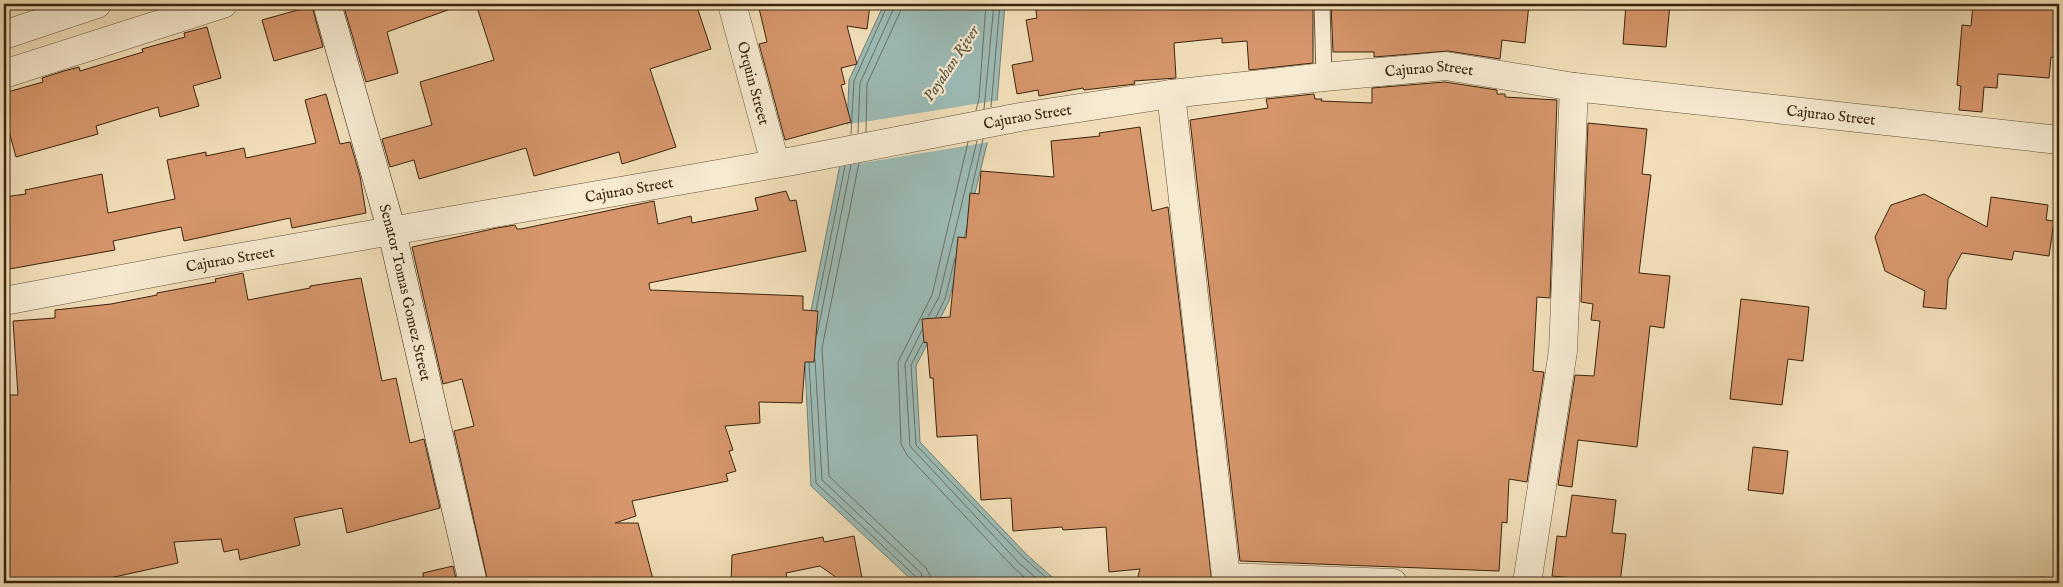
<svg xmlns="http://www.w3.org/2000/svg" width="2063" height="587" font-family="'IM FELL English',serif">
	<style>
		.water { fill: #9cbbb6; stroke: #757f72 }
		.pier { fill: #f1deb8 }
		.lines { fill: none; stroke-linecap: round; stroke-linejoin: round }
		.shore { stroke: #6c7062; stroke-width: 1 }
		.building { fill: #d6956b; stroke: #3b250d }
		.service-casing { stroke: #685338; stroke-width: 17 }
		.minor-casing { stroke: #685338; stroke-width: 29 }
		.tertiary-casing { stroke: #685338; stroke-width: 29 }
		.secondary-casing { stroke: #3b250d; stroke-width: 29 }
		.service { stroke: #f6ead1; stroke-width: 15 }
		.minor { stroke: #f6ead1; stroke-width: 28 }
		.tertiary { stroke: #f6ead1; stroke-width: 28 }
		.secondary { stroke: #f6ead1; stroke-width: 28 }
		.labels { text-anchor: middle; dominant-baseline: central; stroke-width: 4.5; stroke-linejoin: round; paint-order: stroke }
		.street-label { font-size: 15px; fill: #3b250d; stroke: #f6ead1 }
		.water-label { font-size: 16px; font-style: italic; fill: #585240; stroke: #f6ead1 }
	</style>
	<rect width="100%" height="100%" fill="#f1deb8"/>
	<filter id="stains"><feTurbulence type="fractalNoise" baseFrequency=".004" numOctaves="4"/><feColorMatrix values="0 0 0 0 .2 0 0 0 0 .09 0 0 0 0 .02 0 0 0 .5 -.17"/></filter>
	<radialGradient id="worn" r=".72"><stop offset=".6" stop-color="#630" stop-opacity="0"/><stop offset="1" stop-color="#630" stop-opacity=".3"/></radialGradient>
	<path class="water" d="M884 4H1005L997 102 949 301 916 366 920 442 1027 555 1059 583H915L811 486 804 346 847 129 849 80Z
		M2045 577 2059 580V583H1858L1886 579Z"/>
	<path class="pier" d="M1000 100 990 142 837 167 845 125Z"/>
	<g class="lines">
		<path class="shore" d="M991 107 1000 4
			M984 109 994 4
			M976 110 979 99 986 4
			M866 132 867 84 900 12 902 4
			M858 133 860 83 893 10 894 4
			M851 134 854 81 888 4
			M968 142 932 295 898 362 901 444 907 455 1014 568 1031 583
			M859 163 822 348 829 476 926 568 930 575 932 583
			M971 192 983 139
			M816 310 845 166
			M928 317 939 297 977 141
			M936 317 945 299 955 258
			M922 330 905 364 910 446 1019 563 1042 583
			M817 335 851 165
			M923 342 911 365 916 445 1024 558 1052 583
			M815 359 822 480 921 573 924 583
			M809 363 816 483 916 577 918 583
			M1934 583H2051"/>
	</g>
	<path class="building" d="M343 4H456V7L387 32 398 73 366 82Z
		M476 4H696L711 49 650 69 676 147 622 164 619 152 534 176 526 148 419 179 414 160 390 167 382 139 432 125 420 82 494 60Z
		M758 4H870L867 29 847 26 857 64 841 68 845 84 841 85 851 122 785 140 759 44 767 42Z
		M1035 4H1065L1066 9 1109 4H1163L1164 9 1222 4H1313V63L1249 70 1247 41 1222 43V38L1174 43 1176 78 1134 81 1135 84 1084 90 1083 88 1039 96 1038 90 1017 94 1012 65 1033 61 1026 20 1037 18Z
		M1331 4H1529L1525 43 1502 40 1500 59 1448 51 1374 57V52H1333Z
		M1626 4H1670L1666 47 1623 44Z
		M1973 4H2059V58L2051 57 2049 78 1998 74 1997 88 1984 87 1982 112 1959 110 1961 86 1957 85 1962 25 1971 26Z
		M312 6 323 47 274 61 262 20Z
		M207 27 221 78 193 86 199 106 160 117 158 107 96 126 98 134 16 157 4 113V93L43 82 42 78 64 71 79 67 80 71 143 52 142 49 185 37 184 33Z
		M1445 82 1497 90V94H1505V97L1557 100 1550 298 1537 297 1533 371 1544 372 1527 482 1509 479 1507 523 1502 522 1499 571 1240 561 1190 120 1268 108 1266 99 1314 94 1315 99H1322L1321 101 1372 103V88Z
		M326 94 340 144 350 142 360 176 366 213 292 228 290 218 184 241 181 227 113 241 115 250 4 270V197L26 194 25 190 102 174 108 213 175 199 167 160 206 152V156L244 148 246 158 316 143 305 100Z
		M1588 123 1647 129 1642 174 1651 175 1639 273 1670 276 1664 328 1650 326 1637 447 1578 440 1572 487 1558 485 1575 375 1594 376 1600 321 1591 320 1593 304 1581 302Z
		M1140 127 1152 211 1168 207 1212 583H1136L1140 569 1109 572 1106 527 1063 530 1062 527 1013 531 1011 498 981 500 977 435 937 437 933 378H930L927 342 924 343 922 319 950 317 958 237 966 238 970 193 979 194 981 171 1054 177 1051 141 1100 136 1099 133Z
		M786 191 790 201 796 200 806 251 649 283 650 290 803 296V310L818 311 814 362H805L802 403 759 402 760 423 725 426 733 450 729 451 736 471 726 474 728 481 632 501 636 516 615 523H638L654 583H488L454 431 474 426 462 379 443 384 412 247 497 228 515 225 517 229H521L654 201 658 224 691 216 692 223 758 210 755 198Z
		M1924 194 1987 227 1991 197 2048 205 2046 220 2054 221 2049 256 2014 251 2012 260 1962 253 1948 279 1946 309 1923 307 1925 291 1885 271 1875 237 1891 205Z
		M243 273 248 300 310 288V286L361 278 382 381 396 378 410 443 424 439 440 508 347 533 342 508 294 518 300 545 240 560 238 549 224 552 221 539 174 542 178 563 87 583H4L6 481H10V395H18L13 321 55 318V310L111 304 157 295V293L216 282 215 279Z
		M1741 299 1809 307 1803 361 1788 359 1782 405 1730 399Z
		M1753 447 1788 451 1783 494 1748 490Z
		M1572 495 1616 500 1612 533 1626 534 1620 583 1552 576 1557 536 1566 537Z
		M854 536 863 583H844L820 566 786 573 788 583H731L732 555 823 537 824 542Z
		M453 566 457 583H424L423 573Z"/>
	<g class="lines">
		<defs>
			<path id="service" d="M1322 4 1324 77"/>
			<g id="minor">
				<path id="s1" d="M732 4 775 163"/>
				<path d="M1171 94 1226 577 1393 583"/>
				<path d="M1527 583 1563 351 1574 87"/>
			</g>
			<g id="tertiary">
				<path d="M4 35 97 4"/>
				<path d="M4 74 223 4"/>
				<path id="s2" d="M4 301 196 265 793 161 1020 117 1171 94 1324 77 1446 66 1574 87 2059 140"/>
			</g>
			<g id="secondary">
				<path id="s3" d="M327 4 392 232 473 583"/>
			</g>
		</defs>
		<use href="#service" class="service-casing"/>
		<use href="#minor" class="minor-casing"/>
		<use href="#tertiary" class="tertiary-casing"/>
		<use href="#secondary" class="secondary-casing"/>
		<use href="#service" class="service"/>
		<use href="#minor" class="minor"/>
		<use href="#tertiary" class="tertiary"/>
		<use href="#secondary" class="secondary"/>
	</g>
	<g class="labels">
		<g class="street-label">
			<text stroke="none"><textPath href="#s2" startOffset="1445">Cajurao Street</textPath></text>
			<text stroke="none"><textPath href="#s1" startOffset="82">Orquin Street</textPath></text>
			<text stroke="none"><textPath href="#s2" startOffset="1850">Cajurao Street</textPath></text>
			<text stroke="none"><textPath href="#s2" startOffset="1040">Cajurao Street</textPath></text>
			<text stroke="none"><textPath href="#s2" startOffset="635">Cajurao Street</textPath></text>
			<text stroke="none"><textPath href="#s2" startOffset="230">Cajurao Street</textPath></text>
			<text stroke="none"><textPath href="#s3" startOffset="299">Senator Tomas Gomez Street</textPath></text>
		</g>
		<g class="water-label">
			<text transform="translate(952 64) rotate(-56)">Payahan River</text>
		</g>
	</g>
	<rect width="2063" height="587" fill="none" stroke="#f1deb8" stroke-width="20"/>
	<rect x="5" y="5" width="2053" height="577" fill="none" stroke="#3b250d" stroke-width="2.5"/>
	<rect x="10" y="10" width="2043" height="567" fill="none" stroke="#3b250d"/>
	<rect width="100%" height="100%" filter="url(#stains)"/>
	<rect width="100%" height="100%" fill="url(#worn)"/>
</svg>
